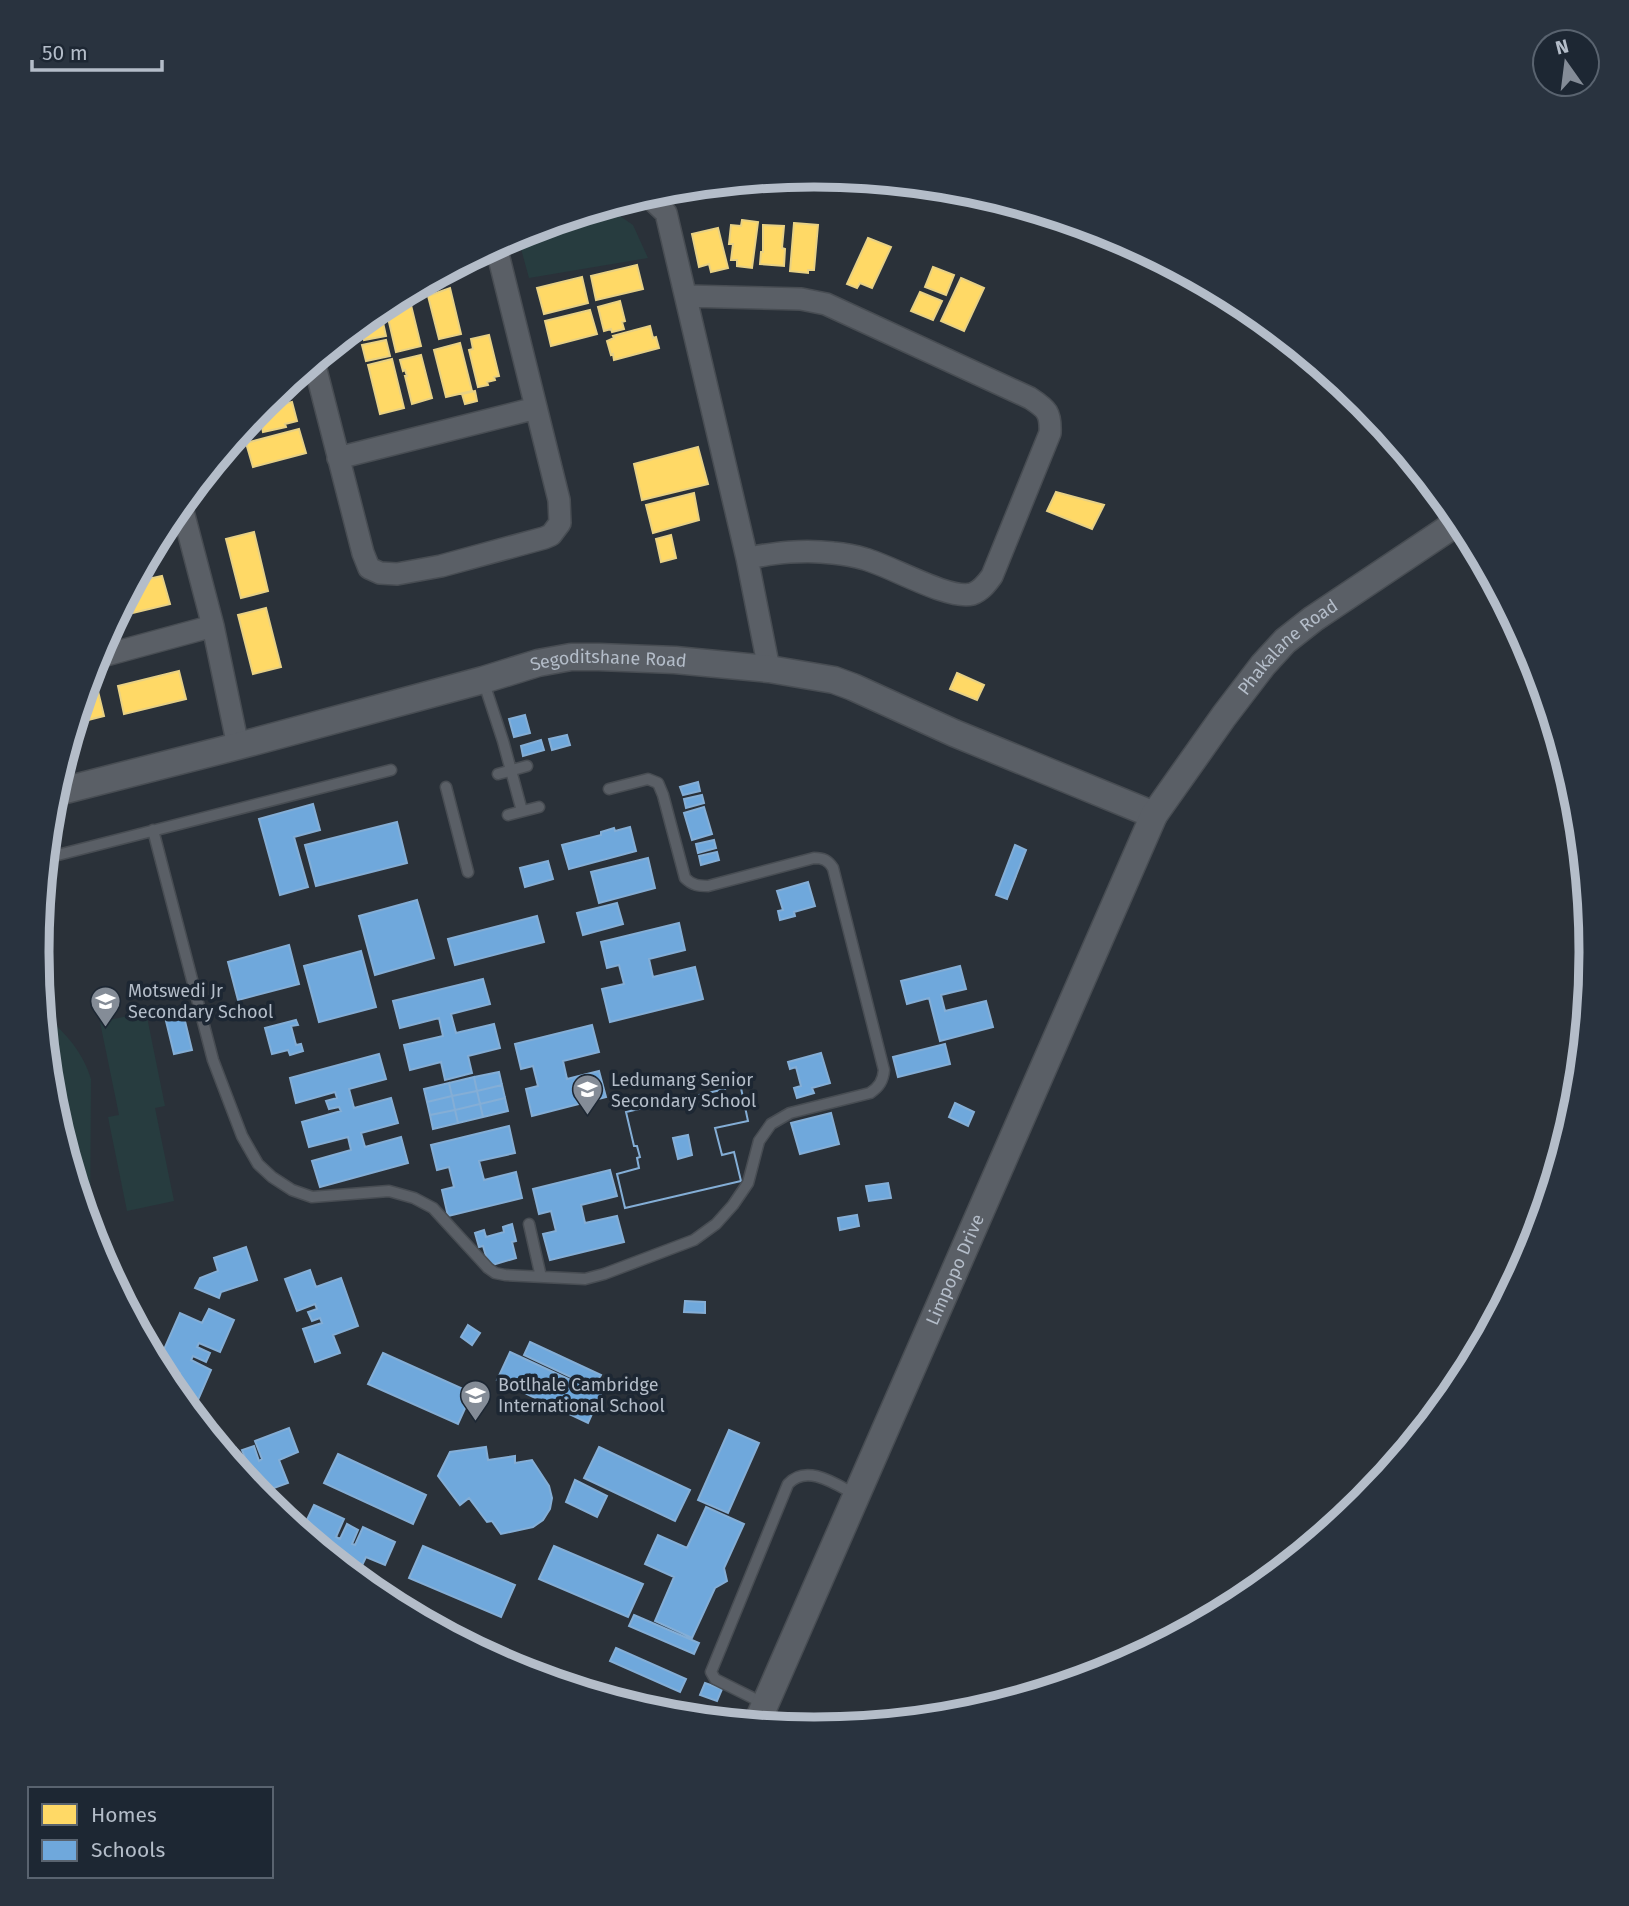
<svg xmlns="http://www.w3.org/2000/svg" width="1629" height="1906" font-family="'Fira Sans',sans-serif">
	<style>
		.green { fill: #273c3f }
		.homes { fill: #ffd966; stroke: #e8d184; stroke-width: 2 }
		.schools { fill: #6fa8dc; stroke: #84aed6; stroke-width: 2; fill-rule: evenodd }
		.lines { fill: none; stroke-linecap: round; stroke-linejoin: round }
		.service-casing { stroke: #484d53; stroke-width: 13 }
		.minor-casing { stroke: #484d53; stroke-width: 24 }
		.tertiary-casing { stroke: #484d53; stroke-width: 29 }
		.service { stroke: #5a5f66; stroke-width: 10 }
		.minor { stroke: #5a5f66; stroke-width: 21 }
		.tertiary { stroke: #5a5f66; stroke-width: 26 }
		.labels { text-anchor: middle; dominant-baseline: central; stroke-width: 7; stroke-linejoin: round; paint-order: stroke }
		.street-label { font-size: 18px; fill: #b4bdc9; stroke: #1d2733 }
		.poi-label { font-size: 18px; fill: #b4bdc9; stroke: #1d2733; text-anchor: start }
		.rim { fill: none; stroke: #b4bdc9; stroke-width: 9 }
	</style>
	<rect width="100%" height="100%" fill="#2a3139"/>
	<path class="green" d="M607 207 633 225 648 258 529 278 517 234Z
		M146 1012 165 1106 155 1108 174 1201 127 1211 108 1117 119 1115 100 1022Z
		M43 1014C65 1032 83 1052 91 1079L90 1231 66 1152V1093L62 1078 47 1055Z"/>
	<path class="homes" d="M742 220 758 222 752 268 737 266V260H731L733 244H729L731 225 741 226Z
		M794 223 818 225 814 270H808V273L790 271Z
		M763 225 784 226 782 248 785 249 784 266 760 264 761 252H763Z
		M718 228 728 268 711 272 709 264 699 267 692 234Z
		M868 238 891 247 872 288 860 283 857 288 847 284Z
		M637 265 643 289 596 300 591 276Z
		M933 267 954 275 946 295 925 287Z
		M582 277 588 303 544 314 537 288Z
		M961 278 984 288 964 331 941 321Z
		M450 288 461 334 439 339 428 296Z
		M920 292 942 301 933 320 911 311Z
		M409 297 421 346 396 352 385 305 394 300Z
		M620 301 625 321 622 322 624 329 612 332 611 329 604 331 598 307Z
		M380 309 386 336 364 340 361 324Z
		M590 310 597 334 551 346 545 321Z
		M650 326 653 338 656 337 659 348 614 360 613 354 611 355 607 341 614 338 613 336Z
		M489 335 499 376 494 377 495 380 487 382 488 385 478 387 469 350 473 349 471 339Z
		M386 340 390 356 366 361 362 345Z
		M460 343 472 391 446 397 434 350Z
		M421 355 432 398 412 404 405 376H407L405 370 403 371 400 360Z
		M392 359 404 408 380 414 368 365Z
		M475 391 477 401 465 404 462 394Z
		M292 402 297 421 285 424 286 427 263 432 262 427 253 430 251 420 259 410Z
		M299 429 306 453 253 467 246 443Z
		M698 447 708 484 642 500 634 464Z
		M1056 492 1104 505 1092 529 1047 511Z
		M694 493 699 520 653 533 646 505Z
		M254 532 268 591 241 598 226 539Z
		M671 535 676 558 661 562 656 539Z
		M162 576 170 604 116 617 135 582Z
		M266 608 281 667 253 674 238 615Z
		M179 671 186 699 124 714 118 686Z
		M957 673 984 685 977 700 950 689Z
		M97 687 104 716 76 723 85 690Z"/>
	<path class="schools" d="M525 715 530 733 514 737 509 719Z
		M567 735 570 745 552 750 549 739Z
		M541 740 544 750 523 756 521 746Z
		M698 782 700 791 683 795 680 787Z
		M702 795 704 803 686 808 684 799Z
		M313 804 320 830 294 837 308 887 280 895 259 819Z
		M704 807 712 834 692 840 684 813Z
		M397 822 407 863 316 886 305 845Z
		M630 827 636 851 569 869 562 845 601 835V832L614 828 615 831Z
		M714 840 716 848 698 853 696 844Z
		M1015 845 1026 850 1007 899 996 895Z
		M717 852 719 860 701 865 699 856Z
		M648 858 655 888 599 903 591 872Z
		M548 861 553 879 525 887 520 868Z
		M808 882 815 906 794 912 795 916 780 920 778 911 783 910 777 891Z
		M417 900 434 958 375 975 359 916Z
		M617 903 623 924 583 935 577 913Z
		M537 916 544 942 455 965 448 939Z
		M679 923 685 950 649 959 653 977 695 967 703 999 610 1022 602 989 624 984 619 965 607 968 601 942Z
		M289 945 299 984 238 1000 228 962Z
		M361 951 376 1007 319 1022 304 966Z
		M960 966 966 989 941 995 945 1011 986 1001 993 1027 940 1041 929 998 907 1004 901 981Z
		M483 979 490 1004 451 1014 456 1033 494 1024 500 1048 468 1056 472 1073 445 1080 441 1062 410 1070 404 1045 443 1036 439 1018 400 1028 393 1001Z
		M184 1017 192 1050 174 1054 166 1021Z
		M296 1020 298 1025 291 1026 296 1045 301 1044 303 1051 290 1055 288 1050 272 1054 265 1028Z
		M592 1025 599 1052 563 1061 567 1079 599 1071 606 1097 532 1116 526 1089 538 1086 533 1066 521 1069 515 1044Z
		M945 1044 950 1064 898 1077 893 1057Z
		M821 1053 830 1083 812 1088 814 1093 797 1098 794 1088 801 1086 796 1067 790 1069 788 1062Z
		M379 1054 386 1079 349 1089 354 1108 391 1098 398 1123 361 1133 365 1147 401 1137 408 1163 320 1187 312 1161 351 1150 348 1137 309 1147 302 1122 341 1111 339 1107 329 1109 326 1101 337 1098 335 1092 296 1103 290 1078Z
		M499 1072 502 1085 477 1091 474 1077Z
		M738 1074 748 1121 715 1128 722 1155 734 1152 741 1181 625 1208 617 1174 639 1168 637 1158 640 1157 637 1146H634L626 1112 725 1089 722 1078ZM688 1135 692 1155 678 1159 673 1138Z
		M738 1074 748 1121 715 1128 722 1155 734 1152 741 1181 625 1208 617 1174 639 1168 637 1158 640 1157 637 1146H634L626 1112 725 1089 722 1078Z
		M474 1077 477 1091 452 1096 449 1083Z
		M449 1083 452 1096 427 1102 424 1089Z
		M502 1085 505 1098 480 1104 477 1091Z
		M477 1091 480 1104 455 1110 452 1096Z
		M452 1096 455 1110 430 1115 427 1102Z
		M505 1098 508 1111 483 1117 480 1104Z
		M955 1103 974 1112 968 1126 949 1117Z
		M480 1104 483 1117 458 1123 455 1110Z
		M455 1110 458 1123 433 1129 430 1115Z
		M831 1113 839 1144 800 1154 791 1123Z
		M509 1126 515 1153 479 1161 484 1180 516 1172 522 1198 448 1216 442 1190 454 1187 449 1167 437 1170 431 1145Z
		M610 1170 617 1196 581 1205 585 1223 617 1216 624 1242 550 1260 543 1234 556 1231 551 1211 539 1214 533 1189Z
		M888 1183 891 1198 869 1201 866 1186Z
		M857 1215 859 1226 840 1230 838 1218Z
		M512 1224 516 1241 512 1242 516 1258 489 1266 483 1246 479 1247 475 1233 484 1230 486 1237 504 1232 503 1227Z
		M246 1247 257 1280 221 1292 219 1298 195 1288 200 1278 218 1271 214 1258Z
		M310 1270 316 1287 341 1278 358 1326 333 1335 340 1353 315 1362 303 1329 322 1323 320 1318 312 1321 308 1312 317 1309 315 1304 297 1311 285 1279Z
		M685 1301 705 1302V1313L684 1312Z
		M209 1309 234 1320 220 1352 199 1343 197 1347 210 1353 206 1362 193 1356 191 1360 211 1370 198 1400 173 1388 180 1373 158 1363 180 1313 202 1323Z
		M468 1325 480 1333 472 1345 461 1337Z
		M530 1342 601 1375 594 1388 524 1355Z
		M510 1352 601 1394 588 1423 497 1380Z
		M383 1353 472 1393 458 1424 368 1384Z
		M289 1428 298 1452 279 1460 288 1483 257 1494 224 1453 236 1448 243 1467 248 1465 242 1450 254 1446 259 1461 262 1459 255 1441Z
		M729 1430 759 1443 728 1513 698 1500Z
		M486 1447 488 1460 515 1456V1463L532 1460 549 1486 552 1498 550 1509 543 1520 533 1527 501 1534 492 1521 487 1522 469 1498 460 1505 438 1476 450 1452Z
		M599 1447 690 1490 675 1521 584 1478Z
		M338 1454 426 1495 413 1524 324 1483Z
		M575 1480 607 1496 597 1517 566 1502Z
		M314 1505 344 1519 336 1537 340 1539 347 1524 358 1530 352 1544 355 1545 363 1527 395 1542 385 1565 366 1557 356 1578 316 1545 320 1536 303 1528Z
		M706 1507 744 1524 724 1568 727 1581 715 1588 692 1638 655 1621 674 1577 645 1564 658 1535 687 1548Z
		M423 1546 515 1585 501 1617 409 1578Z
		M554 1546 643 1584 628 1617 539 1579Z
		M634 1615 699 1643 694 1654 629 1626Z
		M616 1648 686 1679 680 1692 610 1661Z
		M705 1683 722 1689 717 1701 700 1695Z"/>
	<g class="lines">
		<defs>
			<path id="service" d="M483 680 503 741 522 811
				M498 774 527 766
				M446 787 468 872
				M508 815 539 807
				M153 830 213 1060 242 1136 258 1164 272 1177 292 1190 312 1197 389 1191 414 1198 433 1208 488 1268 495 1273 505 1275 585 1279 604 1274 694 1240 716 1224 733 1205 748 1183 759 1141 771 1124 790 1113 870 1093C879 1087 883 1081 884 1070L833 868C828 860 823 858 814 858L708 886C698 886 692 885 685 878L663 795 658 783 648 779 609 789
				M46 858 391 770
				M529 1224 541 1277
				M765 1704 715 1679 711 1672 788 1484C807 1463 837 1485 856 1495"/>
			<path id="minor" d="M647 195 666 213 747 558 769 669
				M686 296 801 299 826 304 1030 398C1047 409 1051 413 1050 433L992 576C987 583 981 591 972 594 948 600 891 566 865 559 855 556 843 554 833 553 803 549 776 553 747 558
				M314 362 363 553 369 568 380 573 397 574 441 566 544 538 551 535 560 523 559 500 496 246
				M338 458 536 408
				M181 504 213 626 238 746
				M95 658 213 626"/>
			<g id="tertiary">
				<path id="s1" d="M54 793 238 746 483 680 538 663 571 657H599L675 660 769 669 834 680 853 687 954 733 1154 815"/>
				<path id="s2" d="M756 1725 1154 815 1224 716 1263 665 1285 641 1313 619 1461 520"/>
			</g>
		</defs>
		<use href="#service" class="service-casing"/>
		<use href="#minor" class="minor-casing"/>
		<use href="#tertiary" class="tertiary-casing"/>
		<use href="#service" class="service"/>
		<use href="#minor" class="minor"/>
		<use href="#tertiary" class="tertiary"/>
	</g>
	<defs>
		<symbol id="school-pin" viewBox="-11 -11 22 30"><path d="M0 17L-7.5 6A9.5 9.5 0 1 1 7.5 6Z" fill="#848c97" stroke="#1d2733"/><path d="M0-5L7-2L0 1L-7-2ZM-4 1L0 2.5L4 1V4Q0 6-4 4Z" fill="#fff"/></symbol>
	</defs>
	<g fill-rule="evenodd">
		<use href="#school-pin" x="88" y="984" width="35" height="47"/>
		<use href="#school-pin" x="570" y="1072" width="35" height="47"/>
		<use href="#school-pin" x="458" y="1378" width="35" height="47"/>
	</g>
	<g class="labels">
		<g class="street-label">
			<text stroke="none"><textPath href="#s2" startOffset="1209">Phakalane Road</textPath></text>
			<text stroke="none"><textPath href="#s1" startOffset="572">Segoditshane Road</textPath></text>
			<text stroke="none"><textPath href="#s2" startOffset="497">Limpopo Drive</textPath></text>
		</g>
		<g class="poi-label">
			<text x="128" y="991">Motswedi Jr<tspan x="128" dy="21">Secondary School</tspan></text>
			<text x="611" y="1080">Ledumang Senior<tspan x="611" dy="21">Secondary School</tspan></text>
			<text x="498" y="1385">Botlhale Cambridge<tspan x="498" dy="21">International School</tspan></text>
		</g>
	</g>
	<path d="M0 0H1629V1906H0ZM49 952a765 765 0 1 1 1530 0a765 765 0 1 1-1530 0Z" fill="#29333f" fill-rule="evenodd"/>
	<path class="rim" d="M49 952a765 765 0 1 1 1530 0a765 765 0 1 1-1530 0Z"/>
	<rect x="28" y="1787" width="245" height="91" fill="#1d2733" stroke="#59636f" stroke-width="2"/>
	<rect x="42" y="1804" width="35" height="21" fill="#ffd966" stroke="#59636f" stroke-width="2"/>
	<text x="91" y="1822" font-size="21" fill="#b4bdc9">Homes</text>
	<rect x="42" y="1840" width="35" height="21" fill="#6fa8dc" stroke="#59636f" stroke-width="2"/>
	<text x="91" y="1857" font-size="21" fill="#b4bdc9">Schools</text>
	<g transform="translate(1566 63) rotate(346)"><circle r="33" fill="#1d2733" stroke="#59636f" stroke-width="2"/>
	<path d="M0-5L12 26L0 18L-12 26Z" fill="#848c97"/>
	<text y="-10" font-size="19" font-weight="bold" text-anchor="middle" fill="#b4bdc9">N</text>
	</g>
	<path d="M32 60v10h130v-10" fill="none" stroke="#b4bdc9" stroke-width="3.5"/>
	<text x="42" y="60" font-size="21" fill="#b4bdc9" stroke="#1d2733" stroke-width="5" paint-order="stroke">50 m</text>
</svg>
